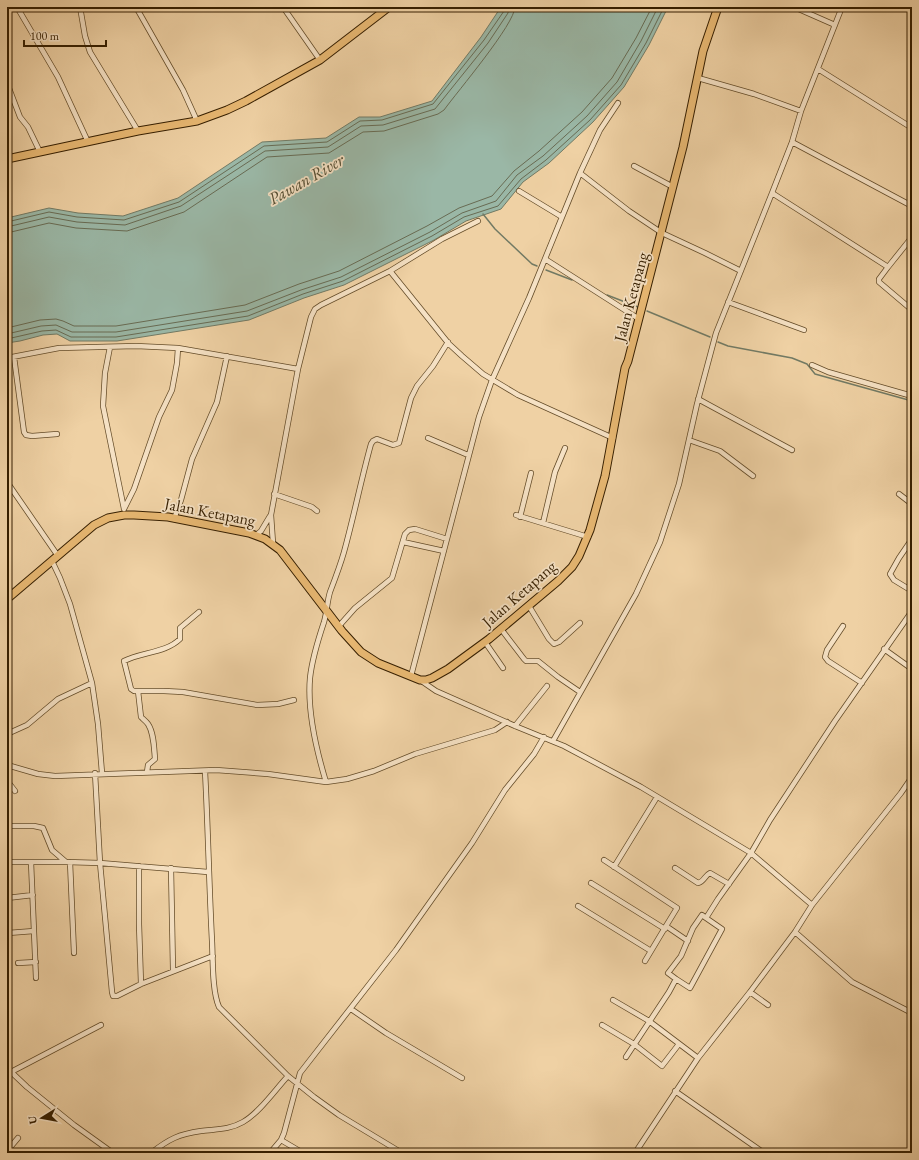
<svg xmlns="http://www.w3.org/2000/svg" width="919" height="1160" font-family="'EB Garamond',serif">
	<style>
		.water { fill: #9ab7a6; stroke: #727a64 }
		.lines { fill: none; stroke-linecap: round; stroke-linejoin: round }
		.shore { stroke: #686b53; stroke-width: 1 }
		.stream { stroke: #727a64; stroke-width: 1.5 }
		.minor-casing { stroke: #644c29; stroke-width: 6 }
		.primary-casing { stroke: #361f00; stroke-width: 9 }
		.minor { stroke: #f5e1c4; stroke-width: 4.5 }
		.primary { stroke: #e8b872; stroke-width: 7 }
		.labels { text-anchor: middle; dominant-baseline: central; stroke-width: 3.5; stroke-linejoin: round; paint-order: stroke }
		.street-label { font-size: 16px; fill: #361f00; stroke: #f5e1c4 }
		.water-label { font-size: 17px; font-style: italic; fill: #544d32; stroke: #f5e1c4 }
	</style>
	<rect width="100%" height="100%" fill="#efd1a4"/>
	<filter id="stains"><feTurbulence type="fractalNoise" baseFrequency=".005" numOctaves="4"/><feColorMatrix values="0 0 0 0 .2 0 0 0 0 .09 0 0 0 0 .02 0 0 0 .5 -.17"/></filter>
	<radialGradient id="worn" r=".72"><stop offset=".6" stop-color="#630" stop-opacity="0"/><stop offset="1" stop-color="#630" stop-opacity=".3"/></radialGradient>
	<path class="water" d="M501 7H668L649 45 624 87 593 122 549 163 523 182 501 209 466 221 434 240 344 285 304 298 249 320 117 341H70L57 334 43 335 20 341 7 343V218L49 208 78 213 123 216 178 198 262 142 326 138 359 117H380L432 101 481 37Z"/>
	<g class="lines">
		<path class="shore" d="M7 222 49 212 77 217 124 220 179 202 264 146 327 142 360 121 382 120 433 104 484 40 504 11V7
			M7 227 49 217 77 222 125 225 181 206 265 151 328 147 361 126 383 125 435 109 488 43 508 13 509 7
			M7 233 49 223 76 228 127 231 184 212 267 157 329 153 363 132 384 131 438 114 444 110C457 92 515 24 515 7
			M7 328 40 320 56 319 63 321 74 326H116L245 305 299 284 339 271 427 226 459 208 492 196 514 171 539 151 582 112 612 78 636 38 652 7
			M7 334 41 326 56 325 72 332H116L247 311 301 290 341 277 430 232 462 213 496 201 517 175 543 156 587 116 617 82 641 41 658 7
			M7 339 42 331 56 330 71 337H116L248 316 303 294 343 281 432 236 464 217 498 206 521 179 546 160 590 120 621 85 646 43 664 7"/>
		<path class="stream" d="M483 214 495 229 532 264 537 266
			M546 270 572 280
			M607 295 638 307
			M647 311 710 337
			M718 342 728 346 792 358 807 364 815 374 912 401"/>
		<defs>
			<path id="minor" d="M17 7 58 77 88 142
				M80 7 85 36 90 52 138 131
				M136 7 183 90 197 121
				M283 7 320 60
				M794 7 835 25
				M818 69 912 128
				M698 78 754 94 801 111
				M7 83 20 117 28 127 40 152
				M792 142 912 206
				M634 166 673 187
				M580 173 600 130 618 103
				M519 191 562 217
				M772 193 888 267 912 237
				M545 259 639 319
				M888 267 879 279V282L912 310
				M390 271 449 344 462 356 483 374 518 395 613 438
				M728 302 804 330
				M110 347 105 373 103 406 124 509
				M14 357 24 432 26 435 32 436 57 434
				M7 358 59 348 136 346 178 348 298 369
				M812 365 828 372 912 396
				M698 399 792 450
				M428 438 468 455
				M689 440 720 451 753 476
				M7 482 58 556
				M274 494 312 507 317 511
				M899 494 912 504
				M124 509 134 489 159 417 172 390 177 363 178 348
				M516 515 588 537
				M520 517 531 473
				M174 519 181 500 192 459 217 402 227 356
				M543 523 555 472 565 448
				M256 535 261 531 270 516
				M912 539 899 558 890 574 894 580 912 591
				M403 542 444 551
				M273 543 271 515 298 369 311 317 315 309 321 305 390 271 442 239 478 221
				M52 561 60 578 70 604 92 683 98 724 102 773
				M7 588 11 596
				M529 606 549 639 554 644 559 642 580 623
				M199 612 180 628V639C166 653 141 652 124 661L131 689 134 691H164L183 692 257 705 278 704 294 700
				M339 626 355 608 392 578 405 534 409 530 415 529 447 539
				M843 626 827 650 825 657 828 661 862 683
				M501 629 524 659 526 661H538L558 677 580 692
				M485 642 503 668
				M884 649 912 669
				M411 676 479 417 492 380 529 298 580 173 629 211 662 233 705 253 741 271
				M420 680 436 691 515 726 564 746 641 787 751 853 812 905
				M138 691 141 717C143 719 146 721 148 724 154 733 154 748 155 759L148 765 147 772
				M515 726 547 686
				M7 734 27 725 58 699 92 683
				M553 741 636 594 660 542 679 484 697 404 716 333 772 193 792 142 801 111 842 7
				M7 765 38 774 55 776 216 770 268 774 326 782 347 779 374 771 415 754 495 730 507 722
				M8 765V782L15 791
				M205 771C208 827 209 884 212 941 213 960 212 991 219 1007L288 1076 314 1097 339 1115 402 1153
				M95 773 100 863 112 992 113 996H117L141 984 213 956
				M326 782C316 749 307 712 310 678 312 659 318 640 324 622 327 612 327 602 330 592 335 579 340 566 344 552 354 516 361 480 371 444L373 441 377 439 393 445 399 443 411 398 417 386 433 366 448 342
				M7 826H34L43 828 52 850 66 862 100 863 208 872
				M604 860 677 908 666 926
				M7 862H31L36 978
				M31 862H66
				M70 862 74 953
				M139 866V924L141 984
				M614 867 657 797
				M171 868 173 970
				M675 868 698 883C704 882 705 875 710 873L729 884
				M591 883 665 929
				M7 898 33 895
				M578 906 651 951
				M795 932 852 982 912 1013
				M8 933 34 931
				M645 961 666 926 688 941
				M18 963 36 962
				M676 979 690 988 722 929 706 918
				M750 992 768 1005
				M613 1000 649 1021 698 1058
				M351 1009 386 1033 462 1078
				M602 1025 634 1044 662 1066 679 1044
				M626 1057 669 992 676 979 668 973 681 956 693 928 702 915 706 918 718 899 751 853 770 820 835 721 912 611
				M7 1068 27 1087 74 1125 113 1153
				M11 1072 101 1025
				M675 1091 764 1153
				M281 1140 303 1153
				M7 1151 18 1138
				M151 1153C169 1139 179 1134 201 1131 216 1129 229 1130 243 1122 259 1113 275 1090 288 1076
				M270 1153 281 1140 284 1133 300 1073 396 950 472 843 505 790 534 754 544 737
				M635 1153 698 1058 750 992 795 932 812 905 901 793 912 777"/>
			<path id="primary" d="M7 159 138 131 197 121 227 110 246 101 320 60 389 7
				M7 599 94 525 108 518 124 515H134L168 517 249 533 265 539 280 550 342 631 361 652 378 663 420 680H426L432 678 448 669 489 639 558 581 572 567 579 556 590 530 605 476 625 368 628 361 683 147 703 51 718 7"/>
		</defs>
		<use href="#minor" class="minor-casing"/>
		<use href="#primary" class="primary-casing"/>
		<use href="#minor" class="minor"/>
		<use href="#primary" class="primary"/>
	</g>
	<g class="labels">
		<g class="street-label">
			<text transform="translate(631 297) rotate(-75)">Jalan Ketapang</text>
			<text transform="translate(210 512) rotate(11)">Jalan Ketapang</text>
			<text transform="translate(519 594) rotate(-41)">Jalan Ketapang</text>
		</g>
		<g class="water-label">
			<text transform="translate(306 179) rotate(-30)">Pawan River</text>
		</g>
	</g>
	<rect width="919" height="1160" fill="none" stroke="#efd1a4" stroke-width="24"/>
	<rect x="8" y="8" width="903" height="1144" fill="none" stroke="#361f00" stroke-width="2"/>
	<rect x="12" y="12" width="895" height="1136" fill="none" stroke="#361f00"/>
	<g transform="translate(42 1118) rotate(259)" stroke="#f5e1c4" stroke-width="3" paint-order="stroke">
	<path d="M0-3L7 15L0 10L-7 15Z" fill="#361f00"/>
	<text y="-6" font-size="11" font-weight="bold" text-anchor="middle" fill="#361f00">U</text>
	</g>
	<path d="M24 40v6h82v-6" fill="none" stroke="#361f00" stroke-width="2"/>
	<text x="30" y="40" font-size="12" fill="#361f00" stroke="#f5e1c4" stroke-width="3" paint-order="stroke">100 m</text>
	<rect width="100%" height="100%" filter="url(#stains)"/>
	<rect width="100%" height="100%" fill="url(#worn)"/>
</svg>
